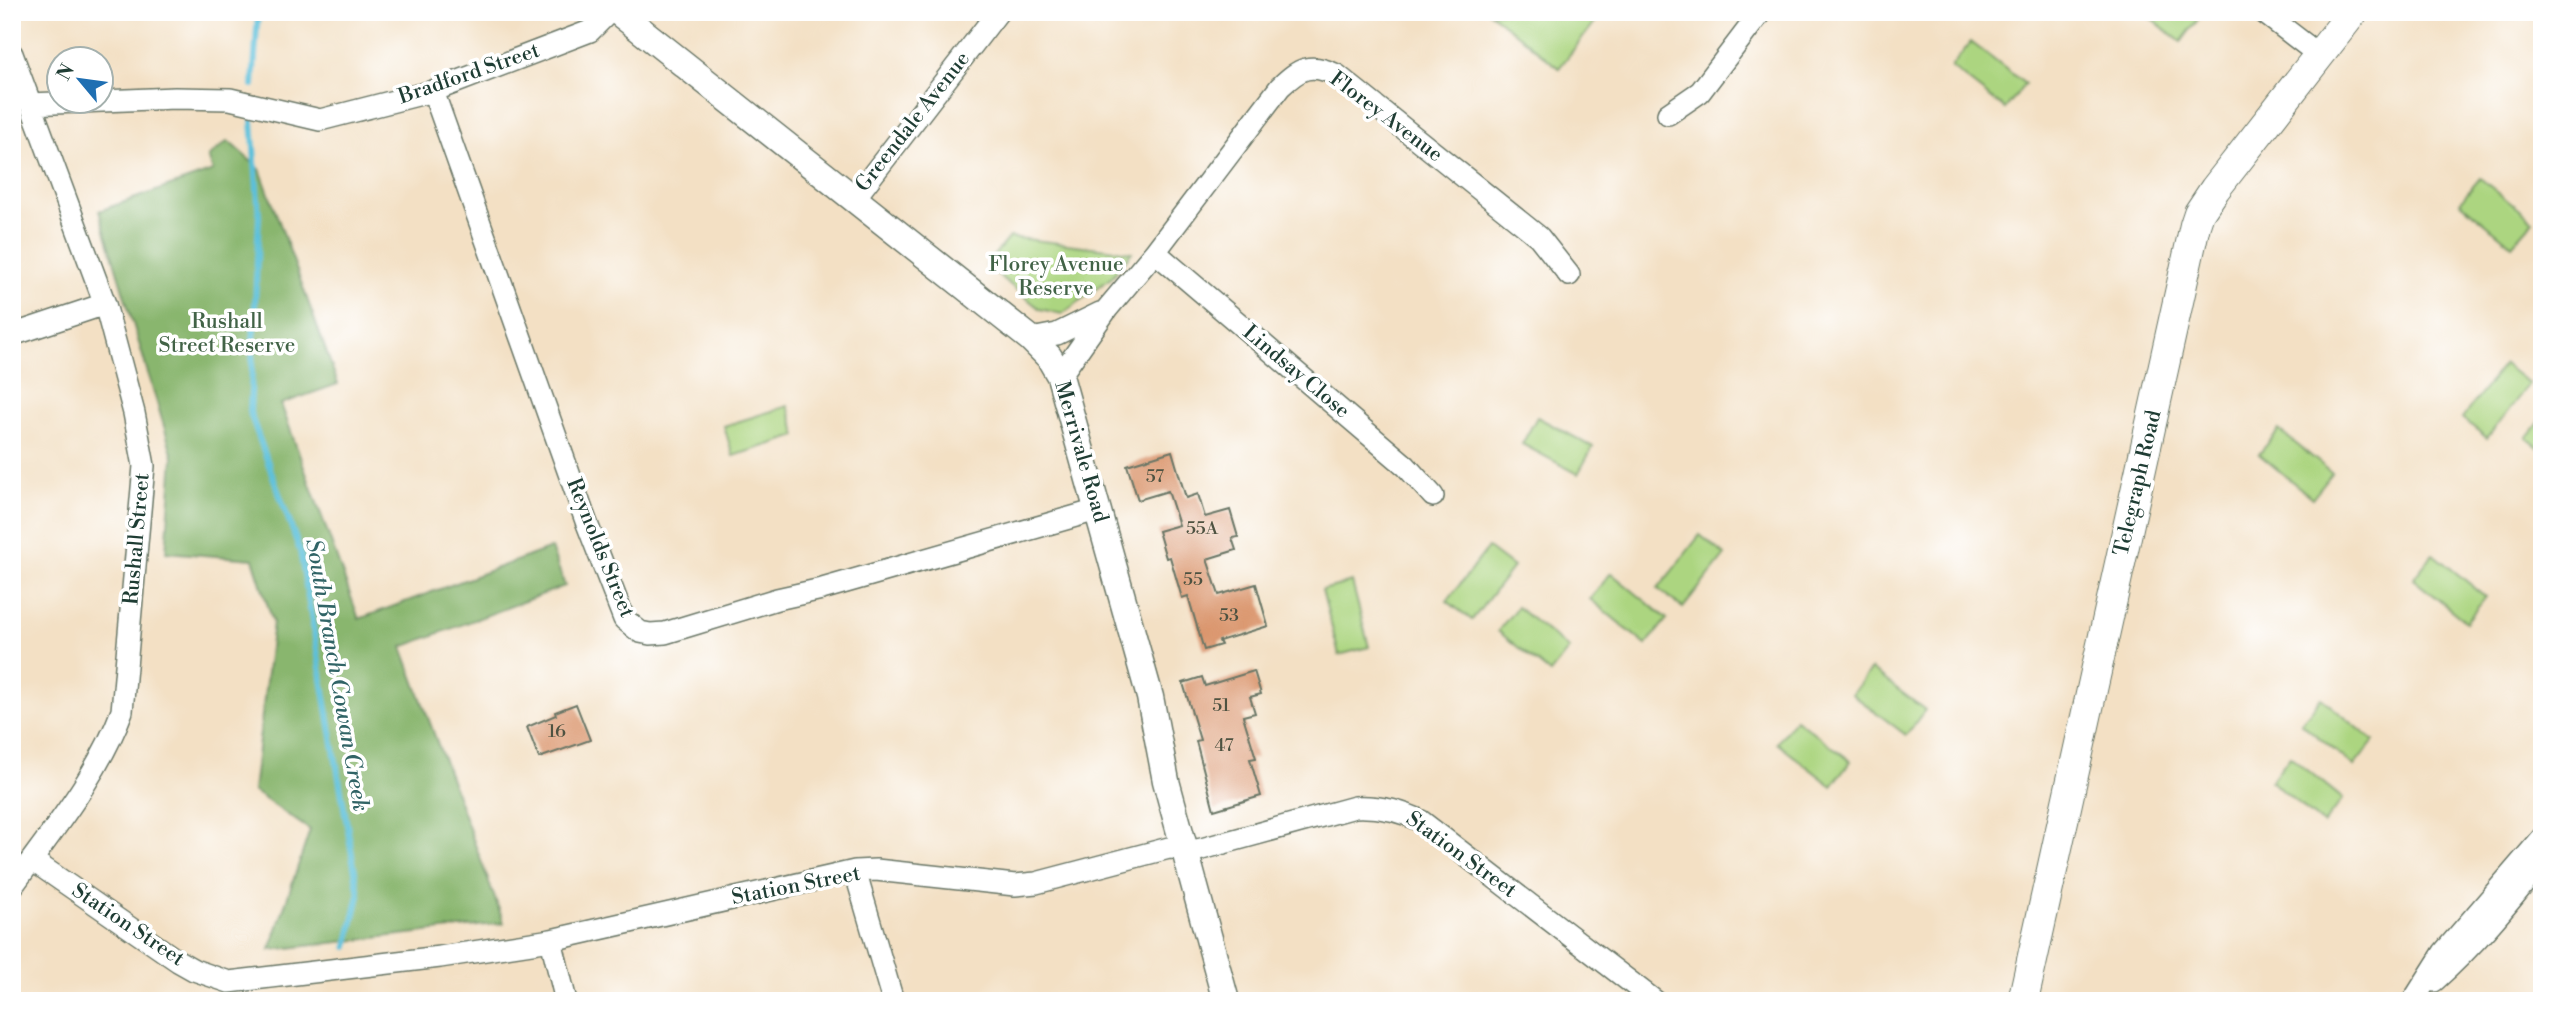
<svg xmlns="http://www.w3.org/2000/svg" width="2554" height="1013" font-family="'Libre Bodoni',serif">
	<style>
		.green { fill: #acd580; stroke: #66895a; stroke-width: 2 }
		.forest { fill: #89b66e; stroke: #547a51; stroke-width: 2 }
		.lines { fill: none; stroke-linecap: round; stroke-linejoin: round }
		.stream { stroke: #5cc0da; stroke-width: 6 }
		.building { fill: #d99267 }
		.minor-casing { stroke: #697666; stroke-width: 24 }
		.tertiary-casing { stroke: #697666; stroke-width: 29 }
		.secondary-casing { stroke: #697666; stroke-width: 32 }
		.minor { stroke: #fff; stroke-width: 21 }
		.tertiary { stroke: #fff; stroke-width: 26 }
		.secondary { stroke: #fff; stroke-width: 30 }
		.labels { text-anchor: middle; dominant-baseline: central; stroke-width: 7; stroke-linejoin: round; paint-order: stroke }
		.number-label { font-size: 18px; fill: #4e5241 }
		.street-label { font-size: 21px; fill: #1f3d34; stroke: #fff }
		.park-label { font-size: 21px; fill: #426347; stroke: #fff }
		.water-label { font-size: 23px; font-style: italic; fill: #316466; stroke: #fff }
	</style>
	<rect width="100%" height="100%" fill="#fff"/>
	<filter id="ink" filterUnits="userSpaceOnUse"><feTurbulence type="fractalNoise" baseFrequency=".0143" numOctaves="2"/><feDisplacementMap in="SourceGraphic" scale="14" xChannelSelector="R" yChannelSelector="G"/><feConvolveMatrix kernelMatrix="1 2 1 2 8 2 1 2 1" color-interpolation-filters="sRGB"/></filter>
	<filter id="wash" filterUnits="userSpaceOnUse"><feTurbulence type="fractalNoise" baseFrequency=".00686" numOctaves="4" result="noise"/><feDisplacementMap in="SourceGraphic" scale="28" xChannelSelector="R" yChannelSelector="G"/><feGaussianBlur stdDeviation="1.57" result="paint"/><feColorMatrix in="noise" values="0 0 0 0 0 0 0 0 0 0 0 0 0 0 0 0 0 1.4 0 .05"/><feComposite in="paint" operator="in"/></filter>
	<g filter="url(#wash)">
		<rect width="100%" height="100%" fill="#f3e0c4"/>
		<path class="green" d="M1489 12H1603L1559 68Z
			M2143 12H2194L2200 17 2181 42Z
			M1971 42 2025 84 2005 109 1951 67Z
			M2480 178 2533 221 2512 245 2460 202Z
			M1009 237 1132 252 1111 278 1062 314 1040 309 986 265Z
			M2504 364 2529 384 2487 438 2462 418Z
			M788 406 797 436 733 456 724 426Z
			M1537 417 1593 447 1578 474 1522 444Z
			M2542 419V450L2527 438Z
			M2279 430 2332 473 2312 498 2259 454Z
			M1700 535 1725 555 1683 608 1658 589Z
			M1488 548 1513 567 1472 620 1447 601Z
			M2433 554 2486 597 2466 622 2413 579Z
			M1611 573 1667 619 1646 645 1590 599Z
			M1352 582 1369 647 1339 655 1322 590Z
			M1517 607 1569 649 1550 673 1498 631Z
			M1871 669 1925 710 1906 735 1852 694Z
			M2321 698 2374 741 2354 766 2301 723Z
			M1796 719 1851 761 1832 786 1777 743Z
			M2290 756 2343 799 2323 824 2271 781Z"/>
		<path class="forest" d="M228 141 260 169 338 384 281 404 359 619 551 548 565 586 402 647 504 923 270 950 310 830 253 791 273 622 253 559 166 552 173 456 99 211 213 171 208 157Z"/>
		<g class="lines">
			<path class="stream" d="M253 85 258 12
				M252 121 259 216 250 413 300 551 359 895 347 947"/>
		</g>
		<g id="blocks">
			<path class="building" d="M1172 451 1186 498 1198 494 1205 517 1230 510 1238 537 1232 538 1236 550 1207 559 1219 595 1256 584 1268 626 1219 641 1221 645 1204 650 1188 596 1182 598 1170 557 1166 558 1158 531 1179 525 1168 491 1138 500 1127 465Z
				M1254 671 1261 694 1250 697 1255 713 1243 716 1256 758 1250 759 1261 796 1214 810 1196 741 1200 740 1183 683 1202 677 1205 686Z
				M576 704 590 740 539 758 527 727 556 715 555 712Z"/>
		</g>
	</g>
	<g filter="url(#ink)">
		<use href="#blocks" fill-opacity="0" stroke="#697666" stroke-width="2"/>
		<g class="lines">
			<defs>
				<path id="minor" d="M2263 12 2319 55
					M12 54 105 304 134 413 144 466 122 711C98 776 52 831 12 887
					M433 91 586 521 624 619 640 632 650 634 665 633 777 599 822 589 1097 510
					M30 104 175 98 230 99 320 120 433 91 590 31 609 12
					M1668 114 1700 92 1761 12
					M854 199 998 12
					M1155 252 1406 466 1433 496
					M12 335 105 304
					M1031 339 1057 334 1100 313
					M1060 376 1107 309 1155 252 1280 87C1300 68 1310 62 1337 75L1539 237 1569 275
					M32 860 178 961 194 970 229 982 440 957 551 940 855 871 876 870 1015 885 1036 883 1169 848 1198 850 1355 807C1379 806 1399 810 1421 821L1655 1001
					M855 871 893 1001
					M551 940 566 1001
					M2434 981C2475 945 2508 904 2542 861
					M2413 1001 2444 952 2542 838"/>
				<path id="tertiary" d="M618 12 1031 339 1049 357 1060 376 1150 697 1166 781 1226 1001"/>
				<path id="secondary" d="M2023 1001 2195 225 2199 213 2215 189 2353 12"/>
			</defs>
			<use href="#minor" class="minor-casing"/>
			<use href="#tertiary" class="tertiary-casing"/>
			<use href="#secondary" class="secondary-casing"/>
			<use href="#minor" class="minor"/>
			<use href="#tertiary" class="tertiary"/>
			<use href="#secondary" class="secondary"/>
		</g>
	</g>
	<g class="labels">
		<g class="number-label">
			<text x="1155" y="476">57</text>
			<text x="1202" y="528">55A</text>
			<text x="1193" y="579">55</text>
			<text x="1229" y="615">53</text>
			<text x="1221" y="705">51</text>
			<text x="557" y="731">16</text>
			<text x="1224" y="745">47</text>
		</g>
		<g class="street-label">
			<text transform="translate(469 74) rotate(-19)">Bradford Street</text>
			<text transform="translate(1386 117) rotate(37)">Florey Avenue</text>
			<text transform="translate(913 122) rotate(-52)">Greendale Avenue</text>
			<text transform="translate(1296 372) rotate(40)">Lindsay Close</text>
			<text transform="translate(1081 452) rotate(74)">Merrivale Road</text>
			<text transform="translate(2138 483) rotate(-77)">Telegraph Road</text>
			<text transform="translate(137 539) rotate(-85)">Rushall Street</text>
			<text transform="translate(600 548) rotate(68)">Reynolds Street</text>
			<text transform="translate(1461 855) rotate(36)">Station Street</text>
			<text transform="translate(796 886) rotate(-11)">Station Street</text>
			<text transform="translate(128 925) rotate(34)">Station Street</text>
		</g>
		<g class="park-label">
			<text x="1056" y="265">Florey Avenue<tspan x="1056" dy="24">Reserve</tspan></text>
			<text x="227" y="322">Rushall<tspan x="227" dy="24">Street Reserve</tspan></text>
		</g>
		<g class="water-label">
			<text transform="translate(337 675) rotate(80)">South Branch Cowan Creek</text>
		</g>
	</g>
	<rect width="2554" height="1013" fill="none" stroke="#fff" stroke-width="42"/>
	<g transform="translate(80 80) rotate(299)"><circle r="33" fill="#ffffff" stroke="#a5b1ae" stroke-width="2"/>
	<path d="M0-5L12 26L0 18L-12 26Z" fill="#1f6fb2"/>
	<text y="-10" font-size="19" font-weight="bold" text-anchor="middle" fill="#1f3d34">N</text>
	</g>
</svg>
